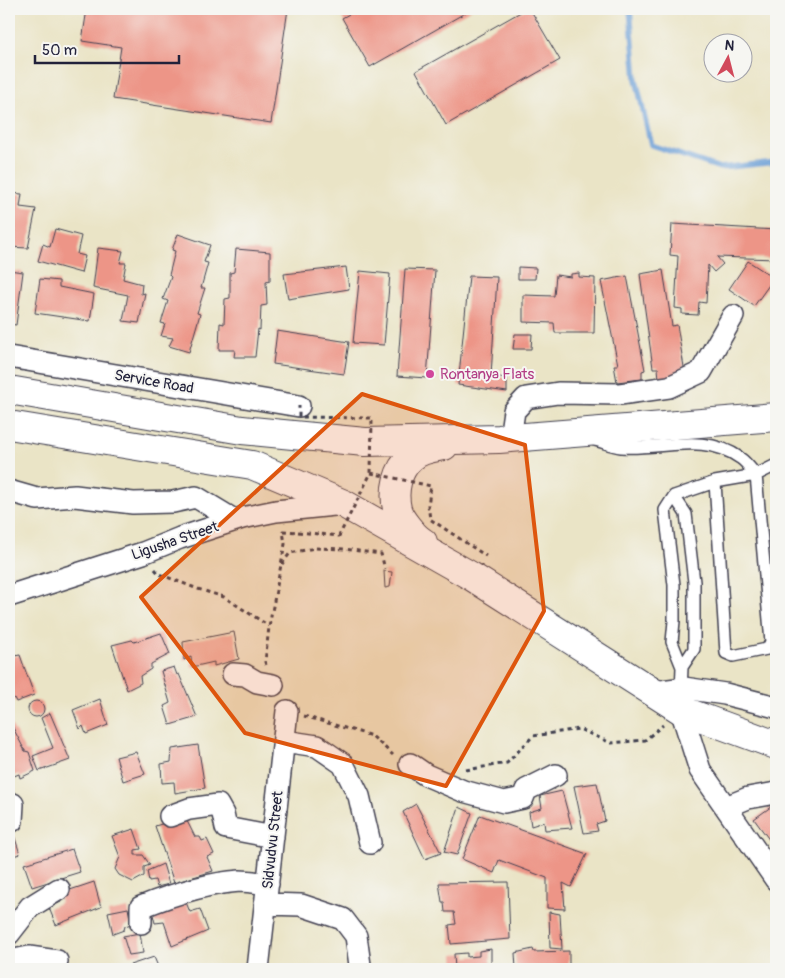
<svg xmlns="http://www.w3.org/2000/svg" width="785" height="978" font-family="Pangolin,sans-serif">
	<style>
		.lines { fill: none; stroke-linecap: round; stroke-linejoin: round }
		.stream { stroke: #699dd5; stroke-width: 5.5 }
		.building { fill: #ed9587 }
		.lane-casing { stroke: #403f50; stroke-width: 14 }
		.street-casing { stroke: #403f50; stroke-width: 24 }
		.primary-casing { stroke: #403f50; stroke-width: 30 }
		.path { stroke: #403f50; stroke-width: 3; stroke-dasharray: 4 4; stroke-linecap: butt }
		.lane { stroke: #fff; stroke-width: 11 }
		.street { stroke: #fff; stroke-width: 21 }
		.primary { stroke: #fff; stroke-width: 28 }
		.path-bridge { stroke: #403f50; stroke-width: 3; stroke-dasharray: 4 4; stroke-linecap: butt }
		.marked { fill: #de560e; fill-opacity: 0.2; stroke: #de560e; stroke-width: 4; stroke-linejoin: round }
		.hotel-dot { fill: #d1479c; stroke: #f6f6f2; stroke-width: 2 }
		.labels { text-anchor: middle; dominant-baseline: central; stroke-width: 4; stroke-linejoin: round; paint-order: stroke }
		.hotel-label { font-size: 15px; fill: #b23c85; stroke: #f6f6f2; text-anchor: start }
		.street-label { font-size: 15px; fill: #22223b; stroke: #f6f6f2 }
	</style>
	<rect width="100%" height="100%" fill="#f6f6f2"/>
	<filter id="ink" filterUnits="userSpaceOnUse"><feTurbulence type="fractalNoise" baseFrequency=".02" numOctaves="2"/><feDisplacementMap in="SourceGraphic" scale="10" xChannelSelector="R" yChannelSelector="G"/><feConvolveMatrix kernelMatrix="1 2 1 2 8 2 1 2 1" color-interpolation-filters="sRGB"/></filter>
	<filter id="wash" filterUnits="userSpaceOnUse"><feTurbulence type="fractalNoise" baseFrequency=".0096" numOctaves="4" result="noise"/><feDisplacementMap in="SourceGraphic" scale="20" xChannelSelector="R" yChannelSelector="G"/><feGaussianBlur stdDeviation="1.12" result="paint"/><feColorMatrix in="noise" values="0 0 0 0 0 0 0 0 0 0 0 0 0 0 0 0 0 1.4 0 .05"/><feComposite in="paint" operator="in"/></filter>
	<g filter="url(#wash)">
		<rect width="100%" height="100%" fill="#eae4c6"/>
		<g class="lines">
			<path class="stream" d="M630 9 636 79 651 145 720 168 776 162"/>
		</g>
		<g id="blocks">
			<path class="building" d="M87 9H288L271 123 113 99 121 47 82 41Z
				M358 9H472L370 67 342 18Z
				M526 9H530L560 60 446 125 416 71Z
				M9 193 22 194 20 207 36 209 28 248 9 247Z
				M672 224 776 230V259L717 257 723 264 714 272 708 265 706 303 699 302 698 315 682 314V309L675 308 678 256 670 255Z
				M55 229 81 236 77 254 85 256 81 273 38 261 43 244 50 247Z
				M178 234 210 245 204 262 208 263 201 288H205L197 313 200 314 189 352 169 346 173 338 161 336 165 324 161 323 168 301 163 299 171 277 169 275 175 251 172 250Z
				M98 248 123 251 120 263H126L123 279 142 284 141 294 145 293 139 323 123 321 128 295 93 288Z
				M236 249 270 252V281L266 282 267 305 261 306 260 330 258 329 255 357H234L235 350H219L220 323 224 324 225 299 230 298V273L234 272Z
				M748 261 774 278 754 306 729 289Z
				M346 267 349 289 288 299 284 274Z
				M518 267 536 268 535 279H518Z
				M405 269 435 270 427 378 397 376Z
				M9 270 23 272 16 325 9 324Z
				M663 270 672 326 677 325 685 373 659 379 658 368H653L640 274Z
				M360 271 390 274 384 345 353 343Z
				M579 273V277L595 278 594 333H555L554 323 523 322V295L554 296 556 275 571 277V274Z
				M469 276 497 277 491 376 507 378V392L458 385Z
				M627 276 645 370 642 371V379L617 382 614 365H618L601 281Z
				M40 279 59 281V287L94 294 90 321 35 313Z
				M277 331 349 342 344 374 273 364Z
				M515 334H532L531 349H513Z
				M384 571 392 572 390 587 385 588Z
				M234 632 239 659 214 666V662L192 667 191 657 184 660 183 642Z
				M161 633 170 654 151 664V669L140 676 141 683 127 690 112 645 132 640 134 642Z
				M20 655 34 695 16 702 14 698 9 699V657Z
				M174 667 177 675 179 674 197 717 170 725 164 706 170 703 161 671Z
				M100 699 108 725 86 734 83 726 80 729 73 710Z
				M28 709a8 8 0 1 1 16 0a8 8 0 1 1-16 0Z
				M50 713 70 760 39 771 33 756 53 748 41 718Z
				M11 724 25 751 29 752 35 771 20 778 19 774 9 778V725Z
				M198 745 205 788 175 793 174 782 162 783 161 764 171 762 172 749Z
				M136 752 145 774 123 781 116 757Z
				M597 783 605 821 596 824 598 831 584 833 574 786Z
				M562 791 572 828 545 830 544 822 531 826 529 812 542 808 540 796Z
				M416 804 441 853 425 859 403 812Z
				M775 804H776V849L754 819Z
				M459 807 472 813 457 855 444 852Z
				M480 815 587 854 571 887 563 883 565 909 547 908V878L499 860 494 873 462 859Z
				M185 817 195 837H200L202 841 207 839 214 854 207 857 213 871 174 883 155 826Z
				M134 829 141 849 135 850V855H143L150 865 144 867V876L133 882 119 875 115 869 120 857 112 836Z
				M14 835 20 854 9 857V837Z
				M72 849 80 872 32 887 24 864Z
				M163 864 169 884 157 887 155 880 149 881 147 871Z
				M94 882 101 907 56 925 49 908 61 902 58 894Z
				M508 882 510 939 451 944 449 925 456 924 454 912H445L444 902H442L439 883Z
				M183 895 190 912 200 909 208 931 172 946 164 922 155 923 151 906Z
				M128 908 131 924 125 926 124 930 113 934 108 912Z
				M549 912 560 914 562 949 550 948Z
				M140 933 143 953 129 955 123 936Z
				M491 949V969H455L454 954 467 953V957L479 956V951Z
				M533 949 534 952 569 951V969H516L515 953Z
				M154 957 159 969H128L127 966Z"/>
		</g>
	</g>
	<g filter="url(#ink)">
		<use href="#blocks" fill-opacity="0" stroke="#403f50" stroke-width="1"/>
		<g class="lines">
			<defs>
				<path id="lane" d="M595 440C603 442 612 446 621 447 662 450 704 432 740 458 746 462 751 469 756 475L771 642 767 649 733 656 726 653 715 482 756 475 776 465
					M674 496 686 514 694 582V649L682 667
					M681 693 682 667 672 642 674 621V585L665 510 674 496 715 482"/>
				<path id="street" d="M9 357 299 406
					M510 438 514 411 526 398 558 393 620 394 669 387 701 372 733 316
					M9 491 37 499 75 496 133 503 173 502 196 497 234 520
					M9 596 143 553 180 538 242 518 276 511 344 504
					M233 674 245 675 257 682 273 685
					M654 692 684 688 725 694 776 707
					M681 710 700 770 776 880
					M284 741 317 746 343 764 359 796 370 843
					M410 764 426 775 463 791 504 802 523 798 526 790 556 775
					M9 803 13 804 12 821
					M726 807 748 798 776 793
					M170 816 189 809 218 805 223 814 226 828 273 837
					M265 904 301 905 343 919 356 936 360 965
					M141 923V907C171 895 207 883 240 881 249 881 259 883 268 884
					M9 934 30 907 59 889
					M9 961 29 957 57 961
					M258 969 287 711"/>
				<path id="primary" d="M9 390 242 430 365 442 499 439 776 417
					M9 425 252 465 344 504 471 576 681 710 776 745
					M423 542C414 537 399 518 397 509 393 491 397 470 411 458 420 449 433 448 444 446"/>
			</defs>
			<use href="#lane" class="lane-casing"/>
			<use href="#street" class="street-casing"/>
			<use href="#primary" class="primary-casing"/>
			<path class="path" d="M282 564 290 553 315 548 344 549 381 554 385 569
				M155 569 159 574 198 589 224 597 269 626
				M266 665 265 662 269 627 285 544 283 531 298 532
				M304 716 372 736 393 755
				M466 770 507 763 533 736 579 729 611 743 645 740 663 725"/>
			<use href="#lane" class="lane"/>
			<use href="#street" class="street"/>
			<use href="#primary" class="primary"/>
			<path class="path-bridge" d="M371 473 431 486 428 505 430 519 486 556
				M298 532 339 536 371 473 372 418 299 417V406"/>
		</g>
	</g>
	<path class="marked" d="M362 394 525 445 544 611 446 786 245 733 141 597Z"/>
	<circle class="hotel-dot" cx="430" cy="374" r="5"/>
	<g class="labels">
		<g class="hotel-label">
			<text x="440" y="374">Rontanya Flats</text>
		</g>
		<g class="street-label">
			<text transform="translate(154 382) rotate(10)">Service Road</text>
			<text transform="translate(175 541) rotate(-19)">Ligusha Street</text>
			<text transform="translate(273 840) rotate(-84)">Sidvudvu Street</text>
		</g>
	</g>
	<rect width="785" height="978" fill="none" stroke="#f6f6f2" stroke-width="30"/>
	<g transform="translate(728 58) rotate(7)"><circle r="24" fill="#f6f6f2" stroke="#a1a1a9"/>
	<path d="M0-4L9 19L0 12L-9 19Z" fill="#d1495b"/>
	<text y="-8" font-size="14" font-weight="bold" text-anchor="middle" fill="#22223b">N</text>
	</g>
	<path d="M35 55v8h144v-8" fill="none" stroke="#22223b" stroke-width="2.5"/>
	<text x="42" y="55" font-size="15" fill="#22223b" stroke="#f6f6f2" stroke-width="4" paint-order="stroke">50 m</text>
</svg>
